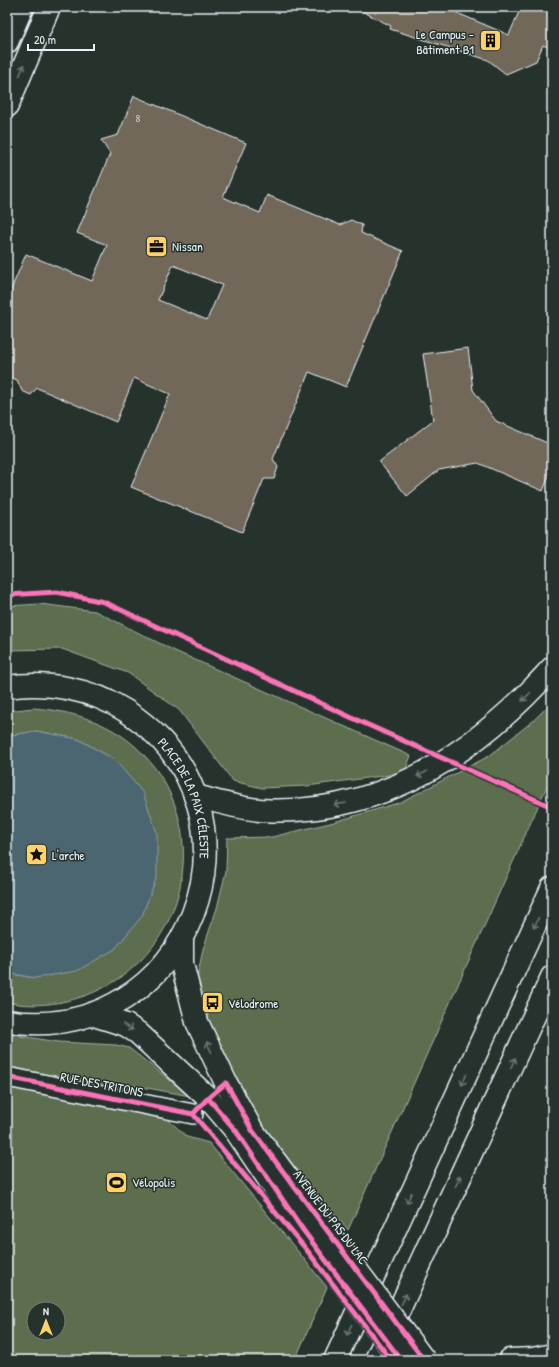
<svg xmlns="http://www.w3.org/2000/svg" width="559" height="1367" font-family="'Patrick Hand',sans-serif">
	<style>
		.green { fill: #5d6e50; stroke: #a2b0a4; fill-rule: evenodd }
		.water { fill: #4c6671; stroke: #8a9ea7 }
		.building { fill: #72685a; stroke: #e8f1f8; fill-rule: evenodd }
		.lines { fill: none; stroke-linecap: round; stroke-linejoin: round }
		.pedestrian-casing { stroke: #e8f1f8; stroke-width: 22 }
		.minor-casing { stroke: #e8f1f8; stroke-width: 25 }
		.secondary-casing { stroke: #e8f1f8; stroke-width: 25 }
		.motorway-casing { stroke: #e8f1f8; stroke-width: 25 }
		.pedestrian { stroke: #26332d; stroke-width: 19 }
		.minor { stroke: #26332d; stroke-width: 22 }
		.secondary { stroke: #26332d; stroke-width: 22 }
		.motorway { stroke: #26332d; stroke-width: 22 }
		.secondary-bridge-casing { stroke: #e8f1f8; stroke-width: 25; stroke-linecap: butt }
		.secondary-bridge { stroke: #26332d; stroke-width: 22 }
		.cycleway-casing { stroke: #26332d; stroke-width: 8 }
		.cycleway { stroke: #fb73b8; stroke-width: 5 }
		.oneway { stroke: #6a7674 }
		.labels { text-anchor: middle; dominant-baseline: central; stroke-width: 3; stroke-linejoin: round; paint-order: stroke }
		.number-label { font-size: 11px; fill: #cacfd0 }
		.poi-label { font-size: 13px; fill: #e8f1f8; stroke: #26332d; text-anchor: start }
		.street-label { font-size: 13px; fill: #e8f1f8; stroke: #26332d }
	</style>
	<rect width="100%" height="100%" fill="#26332d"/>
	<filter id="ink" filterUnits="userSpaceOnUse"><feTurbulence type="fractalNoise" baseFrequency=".025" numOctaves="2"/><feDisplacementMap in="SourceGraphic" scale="8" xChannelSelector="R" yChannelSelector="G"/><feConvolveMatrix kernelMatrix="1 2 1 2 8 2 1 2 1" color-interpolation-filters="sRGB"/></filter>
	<g filter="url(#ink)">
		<path class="green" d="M40 604 95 611 175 651 411 756 404 773 307 786 262 788 233 781 179 710 128 673 62 649 7 650V606Z
			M552 702V775L348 1230 255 1120 209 1031 197 979 203 949 217 908 226 871 227 838 272 837 334 822 401 802 489 756 533 721Z
			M33 708C71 711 107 721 136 747 217 821 190 957 87 995 62 1004 33 1008 7 1002V973L35 978 115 760 78 739 36 731 7 736V711Z
			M7 1031 20 1033V1036L59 1042 116 1045 129 1048 190 1096 131 1085 187 1137 209 1143 327 1287 295 1360H7ZM34 1309H58V1333H34Z"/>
		<path class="water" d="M36 731 78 739 115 760 143 793 157 833V876L142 916 115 949 77 971 35 978 7 973V736Z"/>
		<path class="building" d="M354 7H443L509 35 521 7H552V49L543 45 536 61 506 74 488 60 390 29 391 26Z
			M134 96 246 143 223 197 260 213 267 195 340 225 351 220 362 225 361 233 403 251 346 387 309 372 273 459 278 467 274 479H264L242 532 131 487 170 394 134 378 116 422 37 388 31 395 22 391 17 380 7 376V299L26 254 92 281 107 245 77 233 110 154 101 140 118 135ZM173 265 222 285 207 320 158 300Z
			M468 348 473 390 496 421 552 445V468L543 491 478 463 439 470 407 496 379 462 433 420 423 354Z"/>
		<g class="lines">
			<defs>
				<path id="pedestrian" d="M7 1077 193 1114"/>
				<path id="minor" d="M510 1360 533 1359 552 1355"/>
				<g id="secondary">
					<path d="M7 42 22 7"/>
					<path d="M7 106 49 7"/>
					<path id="s1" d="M7 687C48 681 91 689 126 711 281 811 189 1049 7 1021"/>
					<path d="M182 939V964L197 1022 226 1083 252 1130 313 1212"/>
					<path d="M91 1014 126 1025 138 1033 208 1098 236 1131 303 1230"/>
				</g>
				<path id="motorway" d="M195 796C216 801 237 808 260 810 379 817 476 753 552 668
					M335 1360 552 888
					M376 1360 552 977"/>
			</defs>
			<use href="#pedestrian" class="pedestrian-casing"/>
			<use href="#minor" class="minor-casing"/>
			<use href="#secondary" class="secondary-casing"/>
			<use href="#motorway" class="motorway-casing"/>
			<use href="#pedestrian" class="pedestrian"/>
			<use href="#minor" class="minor"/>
			<use href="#secondary" class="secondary"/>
			<use href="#motorway" class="motorway"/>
			<defs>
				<path id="secondary-bridge" d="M313 1212 424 1360
					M303 1230 401 1360"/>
			</defs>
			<use href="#secondary-bridge" class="secondary-bridge-casing"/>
			<use href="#secondary-bridge" class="secondary-bridge"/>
			<defs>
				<path id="cycleway" d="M7 595 57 592 104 602 348 716 552 807
					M7 1077 193 1114
					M208 1098 236 1131 303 1230 401 1360
					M193 1114 208 1098 226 1083 252 1130 424 1360
					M193 1114 306 1249 391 1360"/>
			</defs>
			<use href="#cycleway" class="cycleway-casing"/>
			<use href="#cycleway" class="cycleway"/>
		</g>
		<defs><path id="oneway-shaft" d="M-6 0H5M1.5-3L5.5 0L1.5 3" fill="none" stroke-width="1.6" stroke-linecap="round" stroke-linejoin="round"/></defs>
		<g class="oneway">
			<use href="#oneway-shaft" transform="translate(22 70) rotate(-67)"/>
			<use href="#oneway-shaft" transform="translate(526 697) rotate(134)"/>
			<use href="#oneway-shaft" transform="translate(422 774) rotate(153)"/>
			<use href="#oneway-shaft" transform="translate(340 804) rotate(170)"/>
			<use href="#oneway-shaft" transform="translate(536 923) rotate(115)"/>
			<use href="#oneway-shaft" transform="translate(128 1027) rotate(30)"/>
			<use href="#oneway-shaft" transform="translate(209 1047) rotate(-116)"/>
			<use href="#oneway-shaft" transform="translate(513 1063) rotate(-65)"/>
			<use href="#oneway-shaft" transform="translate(464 1080) rotate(115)"/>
			<use href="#oneway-shaft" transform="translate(458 1181) rotate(-65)"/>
			<use href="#oneway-shaft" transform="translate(409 1198) rotate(115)"/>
			<use href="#oneway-shaft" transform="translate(404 1299) rotate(-65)"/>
			<use href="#oneway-shaft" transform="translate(349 1330) rotate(115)"/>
		</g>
	</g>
	<defs>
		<symbol id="building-square" viewBox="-11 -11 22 22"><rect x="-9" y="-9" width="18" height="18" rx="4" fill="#ffd166" stroke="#26332d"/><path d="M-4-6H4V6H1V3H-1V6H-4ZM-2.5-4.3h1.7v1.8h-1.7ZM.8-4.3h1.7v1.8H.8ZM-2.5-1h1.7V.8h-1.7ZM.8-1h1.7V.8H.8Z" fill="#111"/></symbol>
		<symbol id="office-square" viewBox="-11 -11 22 22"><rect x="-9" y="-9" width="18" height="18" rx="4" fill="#ffd166" stroke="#26332d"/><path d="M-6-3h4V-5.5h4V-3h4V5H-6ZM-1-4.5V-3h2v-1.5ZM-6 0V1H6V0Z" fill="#111"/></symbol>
		<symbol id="sight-square" viewBox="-11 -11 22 22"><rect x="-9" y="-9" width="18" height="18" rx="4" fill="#ffd166" stroke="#26332d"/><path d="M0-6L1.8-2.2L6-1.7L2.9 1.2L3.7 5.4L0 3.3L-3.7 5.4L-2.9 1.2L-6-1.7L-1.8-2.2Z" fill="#111"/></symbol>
		<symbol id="bus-square" viewBox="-11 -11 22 22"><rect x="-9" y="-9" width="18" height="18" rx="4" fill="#ffd166" stroke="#26332d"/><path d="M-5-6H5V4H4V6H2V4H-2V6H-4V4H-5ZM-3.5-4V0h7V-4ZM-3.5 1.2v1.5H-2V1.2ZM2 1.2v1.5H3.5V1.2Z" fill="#111"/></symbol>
		<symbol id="stadium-square" viewBox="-11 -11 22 22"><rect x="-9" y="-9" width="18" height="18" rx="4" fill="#ffd166" stroke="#26332d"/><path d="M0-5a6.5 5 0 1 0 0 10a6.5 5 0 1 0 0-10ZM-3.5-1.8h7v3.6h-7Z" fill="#111"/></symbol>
	</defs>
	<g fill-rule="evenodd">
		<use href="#building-square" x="478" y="28" width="25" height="25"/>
		<use href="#office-square" x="144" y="234" width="25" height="25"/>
		<use href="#sight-square" x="24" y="842" width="25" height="25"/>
		<use href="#bus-square" x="200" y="990" width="25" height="25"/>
		<use href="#stadium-square" x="104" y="1170" width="25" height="25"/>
	</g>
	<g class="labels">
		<g class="number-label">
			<text x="138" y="118">8</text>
		</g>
		<g class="poi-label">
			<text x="474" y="34" text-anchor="end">Le Campus -<tspan x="474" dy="15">Bâtiment B1</tspan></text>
			<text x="172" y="246">Nissan</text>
			<text x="52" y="855">L'arche</text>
			<text x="228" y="1003">Vélodrome</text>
			<text x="132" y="1182">Vélopolis</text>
		</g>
		<g class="street-label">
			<text stroke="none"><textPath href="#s1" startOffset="234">PLACE DE LA PAIX CÉLESTE</textPath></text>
			<text transform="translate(102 1084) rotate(11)">RUE DES TRITONS</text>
			<text transform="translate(331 1217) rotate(53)">AVENUE DU PAS DU LAC</text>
		</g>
	</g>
	<rect width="559" height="1367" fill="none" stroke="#26332d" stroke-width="24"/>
	<rect x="12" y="12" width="535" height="1343" fill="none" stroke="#e8f1f8" stroke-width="1.5" filter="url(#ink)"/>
	<g transform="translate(46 1321)"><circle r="19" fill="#26332d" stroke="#747f7e"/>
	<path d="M0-3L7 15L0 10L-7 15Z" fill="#ffd166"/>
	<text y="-6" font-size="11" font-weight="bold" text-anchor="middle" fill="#e8f1f8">N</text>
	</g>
	<path d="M28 44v6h66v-6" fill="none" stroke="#e8f1f8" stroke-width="2"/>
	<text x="34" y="44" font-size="12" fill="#e8f1f8" stroke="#26332d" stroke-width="3" paint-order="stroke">20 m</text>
</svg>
